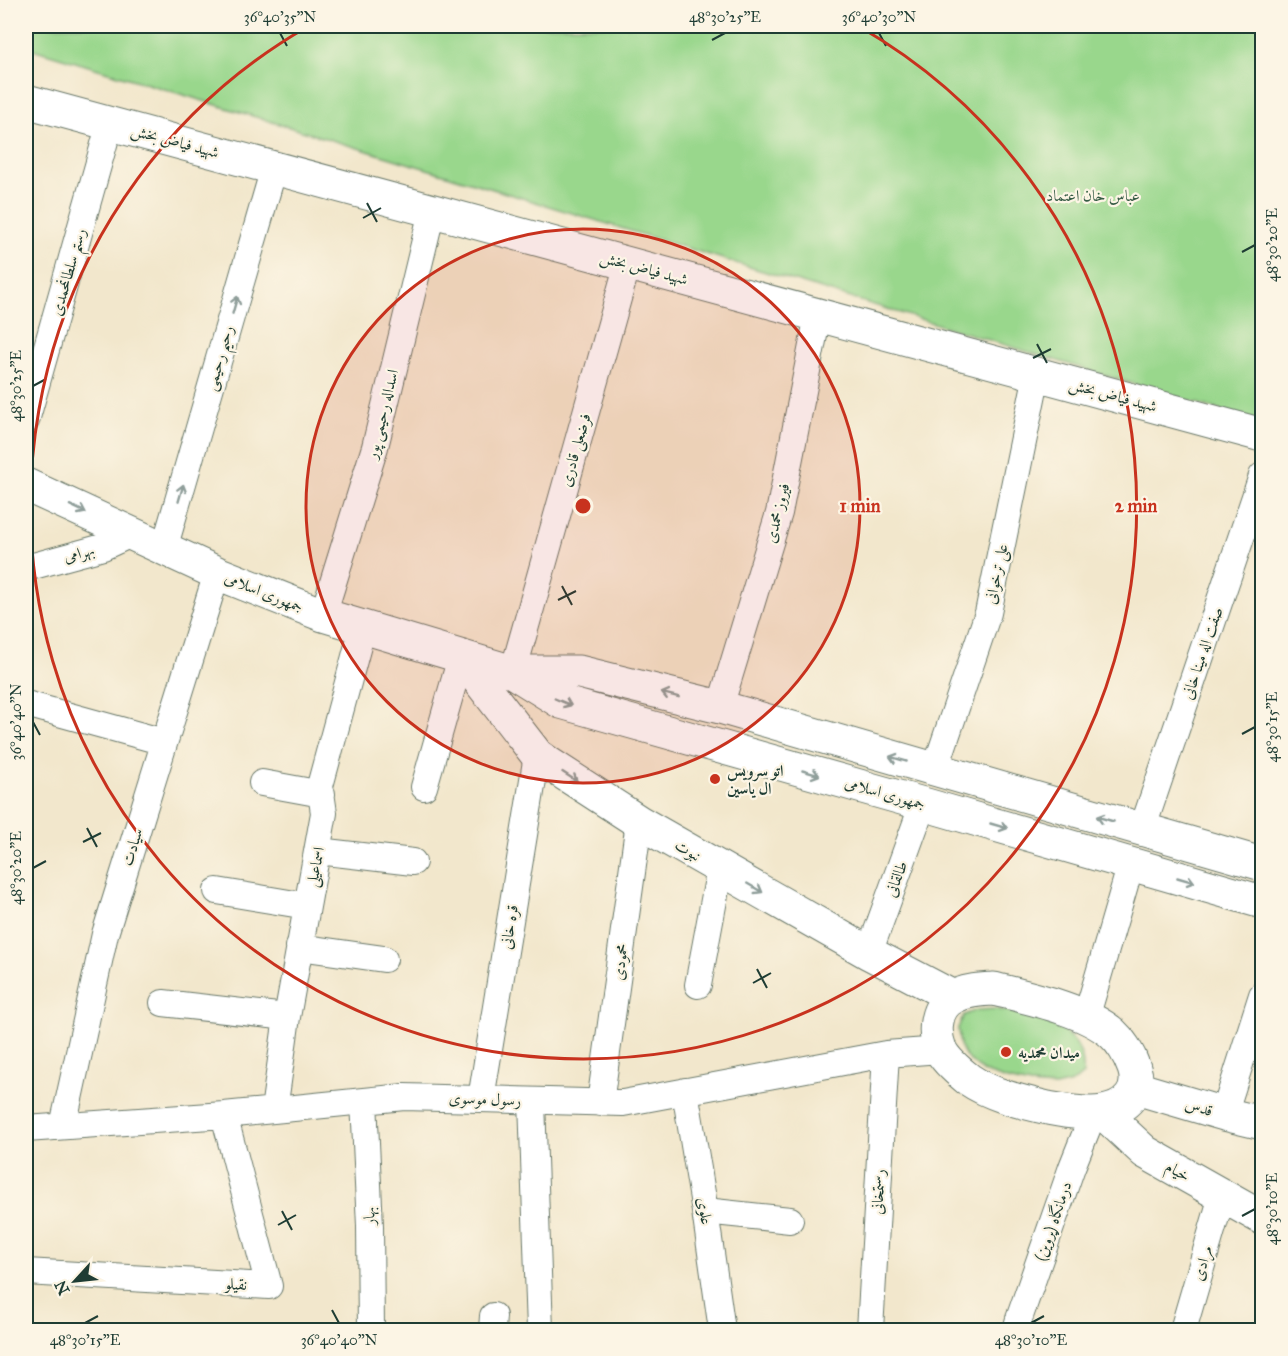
<svg xmlns="http://www.w3.org/2000/svg" width="1288" height="1356" font-family="'IM FELL Great Primer',Amiri,serif">
	<style>
		.green { fill: #99d78c; stroke: #5c8a60; stroke-width: 1.5 }
		.lines { fill: none; stroke-linecap: round; stroke-linejoin: round }
		.street-casing { stroke: #697869; stroke-width: 28 }
		.secondary-casing { stroke: #697869; stroke-width: 35 }
		.street { stroke: #fff; stroke-width: 26 }
		.secondary { stroke: #fff; stroke-width: 33 }
		.oneway { stroke: #8f9e9a }
		.ticks { fill: none; stroke: #1f3d34; stroke-width: 2 }
		.ring { fill: none; stroke: #c8321e; stroke-width: 3 }
		.poi-dot { fill: #c8321e; stroke: #fcf5e5; stroke-width: 2 }
		.labels { text-anchor: middle; dominant-baseline: central; stroke-width: 4.5; stroke-linejoin: round; paint-order: stroke }
		.street-label { font-size: 16px; fill: #1f3d34; stroke: #fcf5e5 }
		.park-label { font-size: 16px; fill: #375c46; stroke: #fcf5e5 }
		.poi-label { font-size: 16px; font-weight: bold; fill: #1f3d34; stroke: #fcf5e5; text-anchor: start }
		.centre { fill: #c8321e; stroke: #fcf5e5; stroke-width: 3 }
		.ring-label { font-size: 18px; text-anchor: middle; font-weight: bold; fill: #c8321e; stroke: #fcf5e5; stroke-width: 4.5; stroke-linejoin: round; paint-order: stroke }
		.neatline { fill: none; stroke: #1f3d34; stroke-width: 2 }
		.ticks-label { font-size: 15px; text-anchor: middle; fill: #1f3d34 }
	</style>
	<rect width="100%" height="100%" fill="#fcf5e5"/>
	<filter id="ink" filterUnits="userSpaceOnUse"><feTurbulence type="fractalNoise" baseFrequency=".0167" numOctaves="2"/><feDisplacementMap in="SourceGraphic" scale="12" xChannelSelector="R" yChannelSelector="G"/><feConvolveMatrix kernelMatrix="1 2 1 2 8 2 1 2 1" color-interpolation-filters="sRGB"/></filter>
	<filter id="wash" filterUnits="userSpaceOnUse"><feTurbulence type="fractalNoise" baseFrequency=".008" numOctaves="4" result="noise"/><feDisplacementMap in="SourceGraphic" scale="24" xChannelSelector="R" yChannelSelector="G"/><feGaussianBlur stdDeviation="1.35" result="paint"/><feColorMatrix in="noise" values="0 0 0 0 0 0 0 0 0 0 0 0 0 0 0 0 0 1.4 0 .05"/><feComposite in="paint" operator="in"/></filter>
	<g filter="url(#wash)">
		<rect width="100%" height="100%" fill="#f2e7cc"/>
		<path class="green" d="M26 26H1262V423L26 47Z
			M996 1009C1033 1015 1087 1026 1083 1074L1072 1083 1055 1087 1030 1085 1007 1080 984 1072 966 1057 960 1045 958 1028 964 1015 977 1010Z"/>
	</g>
	<g filter="url(#ink)">
		<g class="lines">
			<defs>
				<path id="street" d="M26 421 110 123
					M164 549 274 168
					M26 568 103 547 131 534
					M323 615 375 447 432 211
					M513 672 628 263
					M26 704 164 742
					M720 707 779 513 818 315
					M935 770 988 613 1037 374
					M262 783 322 794
					M424 787 461 657
					M1142 830 1262 476
					M318 851 413 862
					M217 891 307 906
					M299 947 384 959
					M869 953 923 804
					M698 985 720 868
					M163 1003 287 1017
					M1086 1018 1131 864
					M685 1091 705 1211 722 1330
					M481 1099 537 755
					M364 1101 370 1226 371 1330
					M532 1101 540 1330
					M600 1103 639 822
					M274 1110 287 1017 324 813 320 786 363 627
					M1224 1114 1262 995
					M63 1126 105 934 217 573
					M26 1129 224 1115 404 1097 623 1103 886 1054 941 1050
					M705 1211 790 1220
					M26 1272 269 1286 224 1115
					M492 1330 493 1316
					M870 1330 886 1054
					M1016 1330 1019 1319 1072 1167 1094 1112
					M1183 1330 1222 1196"/>
				<path id="secondary" d="M26 101 1262 435
					M26 485 217 573 323 615 513 672 561 702 923 804 1262 902
					M461 657 537 755 548 763 639 822 869 953 953 997
					M513 672H579L720 707 1262 864
					M994 989C1030 998 1083 1009 1112 1033 1123 1043 1129 1054 1134 1068 1142 1092 1126 1108 1103 1112 1086 1115 1065 1111 1048 1108 1021 1102 991 1095 968 1079 958 1071 945 1060 940 1049 933 1031 935 1006 954 997 966 990 980 990 994 989Z
					M1136 1088 1224 1114 1262 1123
					M1102 1112 1145 1152 1262 1218"/>
			</defs>
			<use href="#street" class="street-casing"/>
			<use href="#secondary" class="secondary-casing"/>
			<use href="#street" class="street"/>
			<use href="#secondary" class="secondary"/>
		</g>
		<defs><path id="oneway-shaft" d="M-6 0H5M1.5-3L5.5 0L1.5 3" fill="none" stroke-width="1.6" stroke-linecap="round" stroke-linejoin="round" transform="scale(1.5)"/></defs>
		<g class="oneway">
			<use href="#oneway-shaft" transform="translate(235 305) rotate(-74)"/>
			<use href="#oneway-shaft" transform="translate(181 493) rotate(-74)"/>
			<use href="#oneway-shaft" transform="translate(78 509) rotate(25)"/>
			<use href="#oneway-shaft" transform="translate(670 695) rotate(-166)"/>
			<use href="#oneway-shaft" transform="translate(563 702) rotate(23)"/>
			<use href="#oneway-shaft" transform="translate(898 759) rotate(-164)"/>
			<use href="#oneway-shaft" transform="translate(811 773) rotate(16)"/>
			<use href="#oneway-shaft" transform="translate(570 777) rotate(33)"/>
			<use href="#oneway-shaft" transform="translate(1105 819) rotate(-164)"/>
			<use href="#oneway-shaft" transform="translate(999 826) rotate(16)"/>
			<use href="#oneway-shaft" transform="translate(1186 880) rotate(16)"/>
			<use href="#oneway-shaft" transform="translate(755 888) rotate(30)"/>
		</g>
	</g>
	<path class="ticks" d="M280 33 287 46M879 33 886 46M712 40 725 33M367 203 377 222M363 218 381 208M1242 252 1255 245M1037 344 1047 363M1033 358 1051 349M33 386 46 379M562 586 572 605M558 600 576 591M33 722 40 735M1242 734 1255 727M87 828 97 847M83 842 101 833M33 868 46 861M757 969 767 988M753 983 771 973M282 1211 292 1230M1242 1216 1255 1209M278 1225 296 1215M332 1310 339 1323M85 1323 98 1316M1031 1323 1044 1316"/>
	<circle cx="583" cy="506" r="277" fill="#c8321e" fill-opacity=".12"/>
	<g class="ring">
		<circle cx="583" cy="506" r="277"/>
		<path d="M860 27A553 553 0 1 1 307 27"/>
	</g>
	<g class="poi-dot">
		<circle cx="715" cy="779" r="6"/>
		<circle cx="1006" cy="1052" r="6"/>
	</g>
	<g class="labels">
		<g class="street-label">
			<text transform="translate(175 141) rotate(15)">شهید فیاض بخش</text>
			<text transform="translate(644 268) rotate(15)">شهید فیاض بخش</text>
			<text transform="translate(68 272) rotate(-74)">رستم سلطانمحمدی</text>
			<text transform="translate(219 358) rotate(-74)">رحیم رحیمی</text>
			<text transform="translate(1113 395) rotate(15)">شهید فیاض بخش</text>
			<text transform="translate(382 414) rotate(-76)">اسداله رحیمی پور</text>
			<text transform="translate(575 450) rotate(-74)">فرضعلی قادری</text>
			<text transform="translate(777 513) rotate(-76)">فیروز محمدی</text>
			<text transform="translate(79 553) rotate(-15)">بهرامی</text>
			<text transform="translate(996 574) rotate(-78)">علی ترخوانی</text>
			<text transform="translate(264 592) rotate(22)">جمهوری اسلامی</text>
			<text transform="translate(1202 653) rotate(-71)">صفت اله مینا خانی</text>
			<text transform="translate(885 793) rotate(16)">جمهوری اسلامی</text>
			<text transform="translate(132 847) rotate(-73)">سیادت</text>
			<text transform="translate(688 850) rotate(30)">نبوت</text>
			<text transform="translate(315 867) rotate(-79)">اسماعیلی</text>
			<text transform="translate(896 879) rotate(-70)">طالقانی</text>
			<text transform="translate(509 927) rotate(-81)">قره خانی</text>
			<text transform="translate(620 962) rotate(-82)">محمودی</text>
			<text transform="translate(485 1099) rotate(2)">رسول موسوی</text>
			<text transform="translate(1199 1107) rotate(17)">قدس</text>
			<text transform="translate(1178 1171) rotate(30)">خیام</text>
			<text transform="translate(878 1192) rotate(-87)">رستمخانی</text>
			<text transform="translate(705 1211) rotate(81)">علوی</text>
			<text transform="translate(369 1216) rotate(-92)">بهار</text>
			<text transform="translate(1053 1221) rotate(-71)">درمانگاه (پروین)</text>
			<text transform="translate(1202 1263) rotate(-74)">مرادی</text>
			<text transform="translate(236 1284) rotate(3)">نقیلو</text>
		</g>
		<g class="park-label">
			<text x="1093" y="195">عباس خان اعتماد</text>
		</g>
		<g class="poi-label">
			<text x="727" y="770">اتو سرویس<tspan x="727" dy="18">ال یاسین</tspan></text>
			<text x="1018" y="1052">میدان محمدیه</text>
		</g>
	</g>
	<circle cx="583" cy="506" r="9" class="centre"/>
	<g class="ring-label">
		<text x="860" y="512">1 min</text>
		<text x="1136" y="512">2 min</text>
	</g>
	<rect width="1288" height="1356" fill="none" stroke="#fcf5e5" stroke-width="66"/>
	<g transform="translate(75 1281) rotate(243)" stroke="#fcf5e5" stroke-width="4.5" paint-order="stroke">
	<path d="M0-4.5L10 22L0 15L-10 22Z" fill="#1f3d34"/>
	<text y="-9" font-size="16" font-weight="bold" text-anchor="middle" fill="#1f3d34">N</text>
	</g>
	<rect x="33" y="33" width="1222" height="1290" class="neatline"/>
	<g class="ticks-label">
		<text x="280" y="22">36°40'35"N</text>
		<text x="725" y="22">48°30'25"E</text>
		<text x="879" y="22">36°40'30"N</text>
		<text transform="translate(1272 245) rotate(-90)" y="5">48°30'20"E</text>
		<text transform="translate(16 386) rotate(-90)" y="5">48°30'25"E</text>
		<text transform="translate(16 722) rotate(-90)" y="5">36°40'40"N</text>
		<text transform="translate(1272 727) rotate(-90)" y="5">48°30'15"E</text>
		<text transform="translate(16 868) rotate(-90)" y="5">48°30'20"E</text>
		<text transform="translate(1272 1209) rotate(-90)" y="5">48°30'10"E</text>
		<text x="85" y="1345">48°30'15"E</text>
		<text x="339" y="1345">36°40'40"N</text>
		<text x="1031" y="1345">48°30'10"E</text>
	</g>
</svg>
